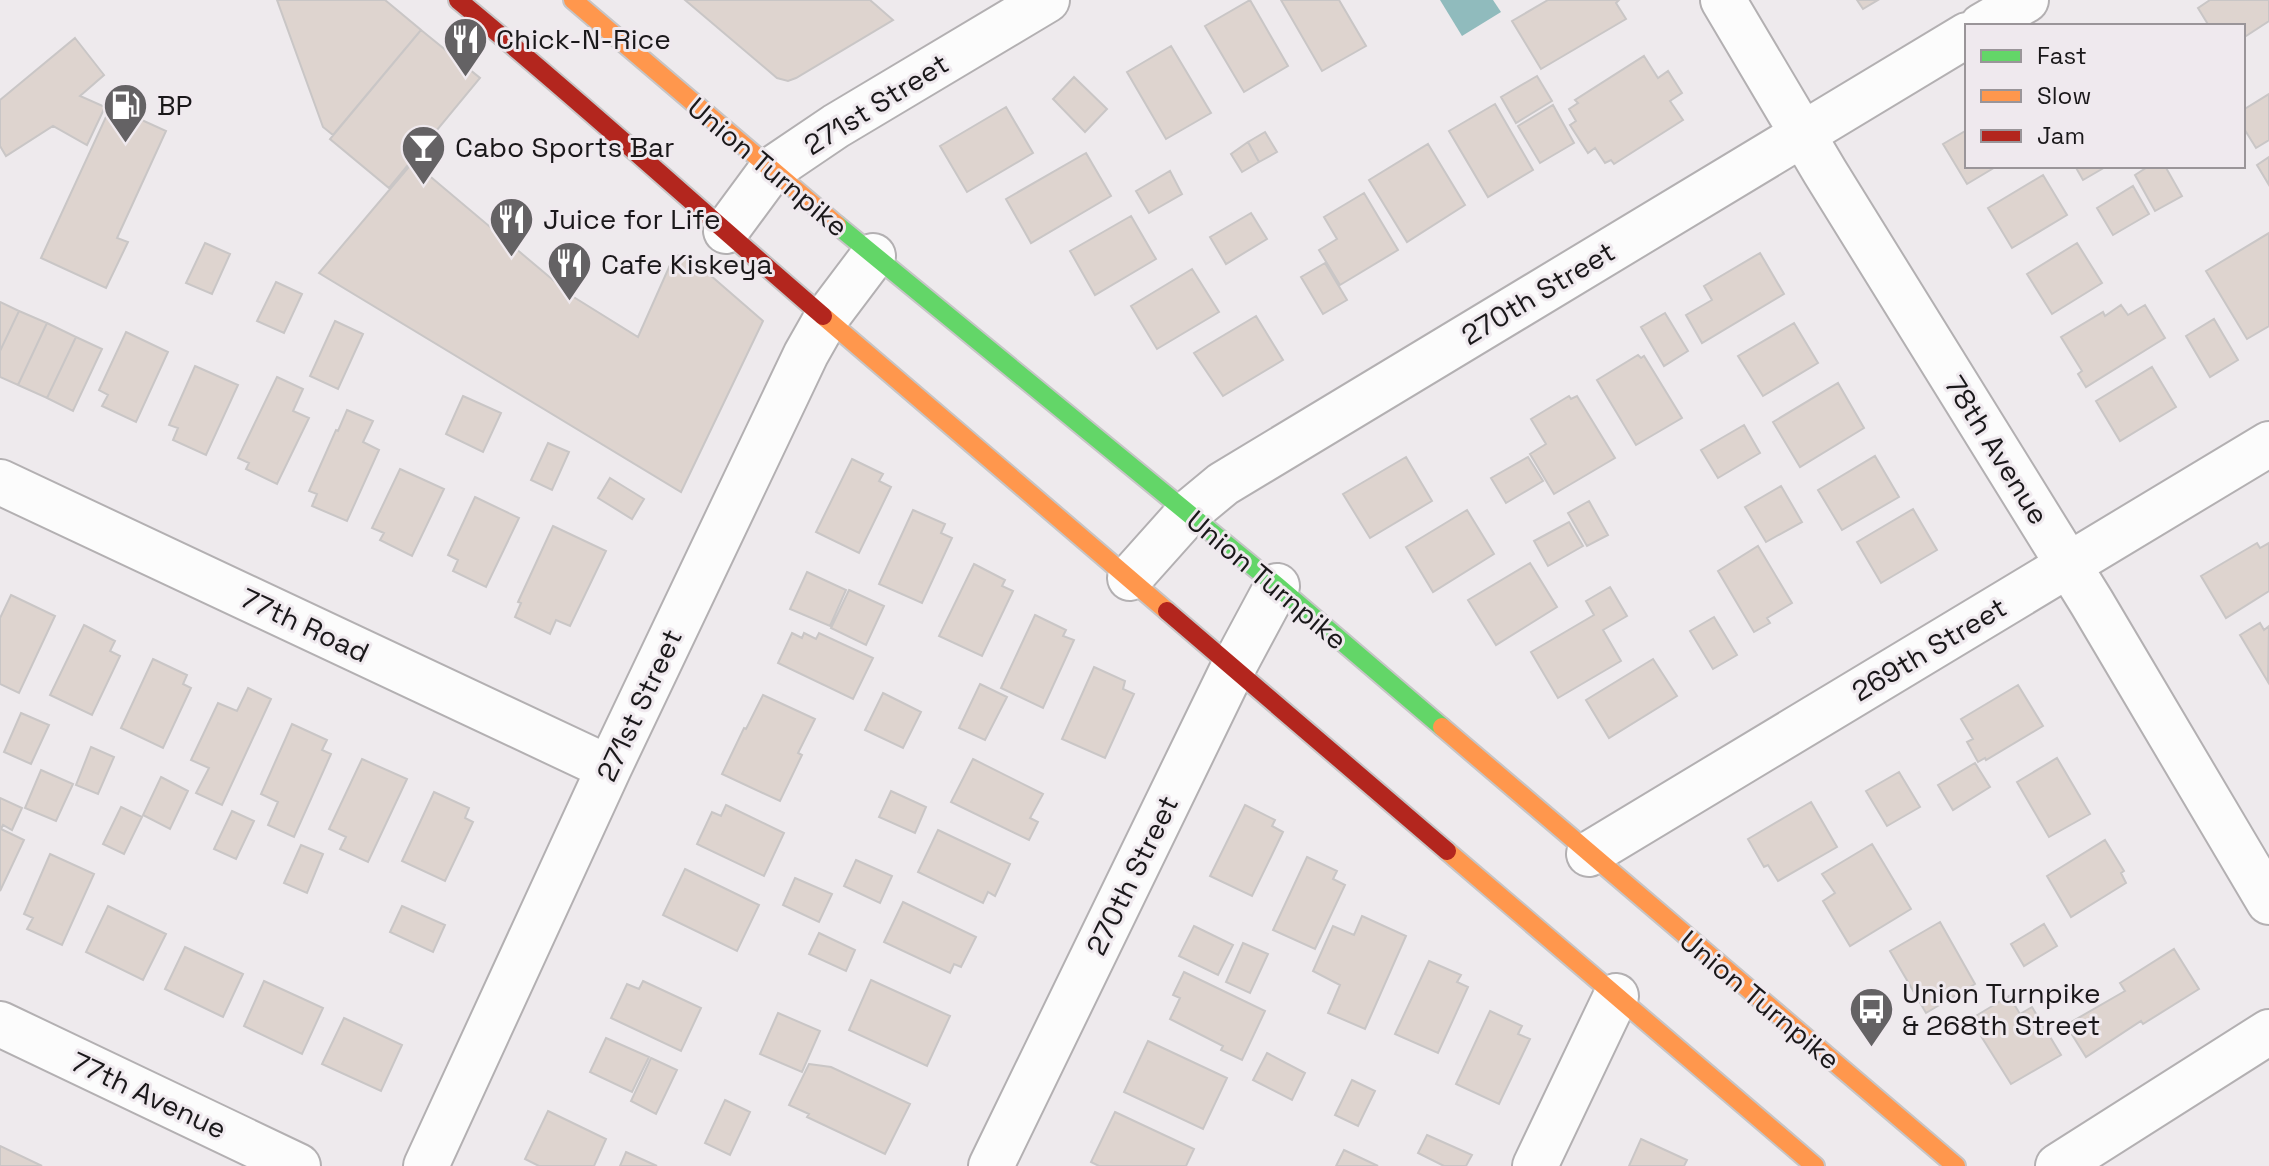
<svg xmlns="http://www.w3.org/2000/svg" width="2269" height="1166" font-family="'Space Grotesk',sans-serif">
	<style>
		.water { fill: #90bbbd }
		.building { fill: #ded4cf; stroke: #c9c6c6; stroke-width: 2 }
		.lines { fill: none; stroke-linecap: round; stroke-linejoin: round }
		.street-casing { stroke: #b3b0b2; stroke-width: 48 }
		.fast-casing { stroke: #c6c5c6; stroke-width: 22 }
		.slow-casing { stroke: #c6c5c6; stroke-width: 22 }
		.jam-casing { stroke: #c6c5c6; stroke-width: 22 }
		.street { stroke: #fcfcfc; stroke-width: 44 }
		.fast { stroke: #63d668; stroke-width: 18 }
		.slow { stroke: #ff974d; stroke-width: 18 }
		.jam { stroke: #b3261e; stroke-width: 18 }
		.labels { text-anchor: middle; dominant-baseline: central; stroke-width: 6; stroke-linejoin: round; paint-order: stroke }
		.poi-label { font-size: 28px; fill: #1a181a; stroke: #efe9ee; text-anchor: start }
		.street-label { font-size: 28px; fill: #1a181a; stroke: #efe9ee }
	</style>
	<rect width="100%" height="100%" fill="#eeeaed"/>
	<path class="water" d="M1440 0H1493L1501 12 1462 36Z"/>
	<path class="building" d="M277 0H385L421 30 333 135 323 127Z
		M685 0H870L893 20 796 78 788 81 777 78Z
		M1250 0 1288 66 1244 92 1205 26Z
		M1281 0H1339L1366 46 1322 71Z
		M1548 0H1619L1616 3 1626 19 1541 69 1512 21Z
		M1857 0H1878L1863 9Z
		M2210 0H2269V21L2243 38V26H2209L2198 8Z
		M421 30 480 78 389 188 330 139Z
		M75 38 104 75 80 96 105 107 87 145 53 126 6 156 0 146V100Z
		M1171 46 1211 113 1166 139 1127 72Z
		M1644 56 1658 78 1668 71 1682 93 1670 101 1683 120 1614 164 1611 160 1605 163 1595 148 1588 153 1570 125 1576 121 1569 109 1578 103 1575 100Z
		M1537 76 1552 101 1516 123 1501 97Z
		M1074 77 1107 109 1085 132 1053 99Z
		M2269 94V140L2256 148 2243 127V110Z
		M1495 104 1533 170 1488 197 1449 131Z
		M1553 105 1574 143 1540 163 1518 126Z
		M111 106 166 131 117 238 128 242 106 288 41 258Z
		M1006 107 1033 153 967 192 940 146Z
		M1967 130V166H1997L1967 184 1943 144Z
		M1265 132 1277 152 1259 162 1248 142Z
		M1248 142 1259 162 1242 172 1231 154Z
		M1428 144 1465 205 1407 242 1369 180Z
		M1086 153 1111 196 1031 243 1006 199Z
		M2269 157V185L2257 165Z
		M413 162 572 296 638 337 674 256 687 255 763 321 681 492 319 273Z
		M2075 166H2107L2083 180Z
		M2149 166H2165L2182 196 2155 211 2135 175Z
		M1170 171 1182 194 1149 213 1136 191Z
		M2043 175 2067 215 2012 248 1988 208Z
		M2133 186 2149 214 2113 235 2097 208Z
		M1364 193 1398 250 1340 285 1319 250 1337 239 1324 217Z
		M1251 213 1267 239 1226 264 1210 237Z
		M1131 216 1156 259 1095 295 1070 251Z
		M2269 233V326L2247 339 2206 271Z
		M205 243 230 254 212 294 186 283Z
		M2077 243 2102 283 2052 314 2027 274Z
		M1760 253 1784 294 1702 343 1686 315 1712 300 1704 286Z
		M1325 263 1347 300 1323 314 1301 277Z
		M1192 269 1219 312 1157 349 1131 306Z
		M276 282 302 294 284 333 257 321Z
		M0 302 19 311 0 351Z
		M2121 305 2128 315 2145 305 2165 338 2086 387 2078 374 2082 371 2061 337 2103 312 2105 316Z
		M19 311 47 323 18 385 0 377V351Z
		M1665 313 1688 351 1664 366 1641 327Z
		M1256 316 1283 360 1223 396 1194 353Z
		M2214 319 2238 360 2210 377 2186 336Z
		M335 321 363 334 338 389 310 376Z
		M47 323 76 337 47 398 18 385Z
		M1794 323 1818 363 1763 396 1738 356Z
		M126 332 168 352 136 422 102 406 108 395 99 390Z
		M76 337 102 349 73 411 47 398Z
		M1638 355 1641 358 1644 356 1682 418 1636 445 1597 380Z
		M195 366 238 385 206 455 173 440 178 428 169 425Z
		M2152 367 2176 407 2120 441 2096 401Z
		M277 377 303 389 293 411 309 418 277 484 246 469 249 463 238 458Z
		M1838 383 1864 428 1800 467 1773 422Z
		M463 396 501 413 483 452 446 434Z
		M1569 396 1571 399 1577 396 1615 458 1554 494 1530 454 1546 444 1531 419Z
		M347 410 373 421 363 442 379 450 347 521 312 506 317 494 309 491 336 430 338 431Z
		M1744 425 1760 453 1718 478 1701 450Z
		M548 443 569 452 552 490 531 480Z
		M1875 456 1899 497 1842 530 1818 490Z
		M1406 457 1432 501 1370 538 1343 494Z
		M1528 457 1543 481 1506 503 1491 478Z
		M852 459 883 474 879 481 891 487 859 553 816 532Z
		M400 469 444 489 412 556 380 540 384 533 372 528Z
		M610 478 644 499 632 519 598 498Z
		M1781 486 1802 522 1766 542 1745 507Z
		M475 497 519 518 486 587 453 571 458 560 448 555Z
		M1589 501 1608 535 1587 546 1568 513Z
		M1913 509 1937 550 1881 583 1857 542Z
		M913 510 945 524 941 533 952 538 922 603 879 584Z
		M1467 510 1494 554 1433 592 1406 547Z
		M1569 522 1583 546 1548 566 1534 541Z
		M553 526 606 551 570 626 556 620 550 634 515 617 521 603 518 602Z
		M2257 543 2260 548 2269 543V591L2226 618 2201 576Z
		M1758 546 1792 603 1767 618 1770 623 1754 632 1718 571Z
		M1530 563 1557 607 1496 645 1468 600Z
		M974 564 1005 580 1002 586 1013 591 982 656 939 636Z
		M807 572 846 590 830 626 790 609Z
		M1610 587 1627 616 1603 630 1621 661 1558 698 1531 652 1594 615 1586 601Z
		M849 590 884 606 866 645 831 628Z
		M11 595 55 616 19 693 0 684V618Z
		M1035 615 1066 630 1063 636 1074 640 1043 708 1001 688Z
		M1714 617 1737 655 1713 669 1690 631Z
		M2260 623 2264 630 2269 626 2268 682 2240 635Z
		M84 625 115 641 110 651 120 656 92 715 50 695Z
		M792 633 802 638 804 633 816 639 819 633 873 658 853 699 778 663Z
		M153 659 187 675 183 684 191 688 163 748 121 728Z
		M1653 659 1677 696 1609 738 1586 700Z
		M1094 667 1125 681 1123 689 1134 694 1105 758 1062 739Z
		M980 684 1007 697 985 740 959 728Z
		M2018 685 2043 726 1986 760 1985 758 1978 762 1967 742 1973 739 1961 719Z
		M248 688 271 699 222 805 196 793 209 768 191 760 218 703 237 711Z
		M883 693 921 712 903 748 865 730Z
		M763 695 815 719 798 753 802 755 780 801 722 774 744 728 746 729Z
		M21 713 49 725 31 764 4 752Z
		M292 724 327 740 322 750 331 754 294 837 268 825 278 802 261 794Z
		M91 747 114 757 98 794 76 785Z
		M2057 758 2090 814 2049 837 2017 782Z
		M362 759 407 779 368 862 340 849 346 837 329 829Z
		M973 759 1043 794 1030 818 1038 822 1029 840 951 802Z
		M1975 763 1990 787 1953 810 1938 785Z
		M41 770 73 784 56 821 25 808Z
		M1899 772 1920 807 1887 826 1866 791Z
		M161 777 188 791 170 829 143 815Z
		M891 791 926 807 915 833 879 817Z
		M434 792 469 808 465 818 473 822 445 881 402 861Z
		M0 798 22 808 12 830 3 825 1 829 24 840 0 891Z
		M1811 802 1837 847 1778 881 1768 865 1764 867 1748 839Z
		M726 805 784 833 764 876 697 844 712 812 721 816Z
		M1245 805 1275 820 1272 826 1283 832 1252 896 1210 876Z
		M121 807 142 817 124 854 103 844Z
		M232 811 254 821 236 859 214 849Z
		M938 830 1010 864 995 896 988 892 983 903 918 872Z
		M2105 840 2124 871 2121 873 2126 883 2071 917 2047 876Z
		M1872 844 1911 909 1850 946 1823 901 1835 893 1822 874Z
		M301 845 323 854 307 893 284 883Z
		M50 854 94 874 62 945 27 929 33 918 24 914Z
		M1307 857 1337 871 1333 879 1345 885 1315 949 1273 930Z
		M856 860 892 876 880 903 844 886Z
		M685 869 759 905 737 951 663 915Z
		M795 878 832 894 819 922 783 905Z
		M903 902 976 937 961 967 954 964 950 973 884 942Z
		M108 906 166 934 143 980 86 952Z
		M402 906 445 925 433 952 390 932Z
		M1362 916 1406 936 1365 1029 1328 1013 1340 985 1313 971 1333 926 1354 935Z
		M1940 922 1975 984 1926 1013 1890 951Z
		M2044 924 2057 946 2024 966 2011 944Z
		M1194 926 1233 945 1218 975 1179 956Z
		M819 933 855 950 846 971 809 954Z
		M1243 943 1268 954 1250 993 1226 982Z
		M185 947 243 974 223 1017 165 989Z
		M2174 949 2199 989 2143 1024 2141 1021 2086 1057 2066 1025 2125 991 2120 983Z
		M1429 961 1461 975 1457 982 1468 987 1438 1053 1395 1034Z
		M1184 972 1265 1011 1242 1060 1221 1050 1223 1046 1170 1019 1180 998 1173 995Z
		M871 980 950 1016 927 1066 849 1030Z
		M264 981 323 1008 302 1054 244 1026Z
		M643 981 701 1008 681 1051 611 1018 627 984 639 989Z
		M2009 996 2020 1014 2032 1007 2061 1055 2011 1084 1981 1036 1984 1034 1974 1017Z
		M1490 1011 1522 1026 1518 1034 1530 1039 1499 1104 1456 1084Z
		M778 1013 820 1031 802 1072 760 1054Z
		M344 1018 402 1045 381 1091 322 1064Z
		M606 1038 649 1057 632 1092 590 1072Z
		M1148 1041 1227 1078 1203 1129 1124 1092Z
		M1267 1053 1305 1073 1292 1100 1253 1080Z
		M651 1058 677 1070 656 1114 631 1101Z
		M809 1064 831 1067 910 1104 885 1154 807 1117 809 1114 789 1105Z
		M1352 1080 1375 1091 1358 1126 1335 1115Z
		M725 1100 750 1112 730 1155 705 1143Z
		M548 1111 606 1139 594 1166H539L525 1159Z
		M1115 1112 1194 1149 1186 1166H1099L1091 1162Z
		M1427 1135 1472 1155 1466 1166H1444L1418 1153Z
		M1641 1139 1687 1160 1684 1166H1629Z
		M0 1146 42 1166H0Z
		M1344 1150 1378 1166H1336Z
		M626 1152 657 1166H620Z"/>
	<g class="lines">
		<defs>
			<path id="street" d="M1723 0 1825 172 2092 603 2269 902
				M1982 26 2026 0
				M726 231 771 170 836 126 1047 0
				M0 482 609 768
				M1130 578 1188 513 1223 484 1967 35
				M1589 854 2269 444
				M0 1024 298 1166
				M426 1166 609 768 806 354 827 317 873 256
				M991 1166 1233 668 1277 586
				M1535 1166 1616 996
				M2058 1166 2269 1032"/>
			<path id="fast" d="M837 225 1277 586 1442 727"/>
			<path id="slow" d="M573 0 837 225
				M823 316 1167 611
				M1442 727 1956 1166
				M1447 851 1815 1166"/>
			<path id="jam" d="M458 0C582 102 701 211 823 316
				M1167 611 1447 851"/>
		</defs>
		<use href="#street" class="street-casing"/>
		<use href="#fast" class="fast-casing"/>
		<use href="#slow" class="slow-casing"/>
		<use href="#jam" class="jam-casing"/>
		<use href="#street" class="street"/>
		<use href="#fast" class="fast"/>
		<use href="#slow" class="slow"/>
		<use href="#jam" class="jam"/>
	</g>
	<defs>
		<symbol id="restaurant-pin" viewBox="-11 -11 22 30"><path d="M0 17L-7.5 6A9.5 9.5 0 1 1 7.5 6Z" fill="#646264" stroke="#efe9ee"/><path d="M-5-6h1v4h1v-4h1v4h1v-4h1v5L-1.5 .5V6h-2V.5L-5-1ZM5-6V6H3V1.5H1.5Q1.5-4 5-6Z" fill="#fff"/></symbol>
		<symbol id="fuel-pin" viewBox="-11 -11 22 30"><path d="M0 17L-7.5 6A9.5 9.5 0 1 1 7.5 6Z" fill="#646264" stroke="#efe9ee"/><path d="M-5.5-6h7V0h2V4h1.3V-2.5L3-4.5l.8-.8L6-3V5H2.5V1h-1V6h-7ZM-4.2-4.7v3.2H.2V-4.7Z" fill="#fff"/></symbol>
		<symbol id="bar-pin" viewBox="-11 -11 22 30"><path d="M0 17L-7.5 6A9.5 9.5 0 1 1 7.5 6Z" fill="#646264" stroke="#efe9ee"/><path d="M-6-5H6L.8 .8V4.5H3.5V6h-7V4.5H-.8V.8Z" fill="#fff"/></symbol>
		<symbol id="bus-pin" viewBox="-11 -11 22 30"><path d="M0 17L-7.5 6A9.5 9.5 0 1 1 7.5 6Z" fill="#646264" stroke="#efe9ee"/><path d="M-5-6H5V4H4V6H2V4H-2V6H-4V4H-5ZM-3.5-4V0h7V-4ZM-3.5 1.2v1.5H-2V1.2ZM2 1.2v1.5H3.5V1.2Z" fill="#fff"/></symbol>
	</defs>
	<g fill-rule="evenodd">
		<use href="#restaurant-pin" x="440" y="14" width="51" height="69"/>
		<use href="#fuel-pin" x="100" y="80" width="51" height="69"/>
		<use href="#bar-pin" x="398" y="122" width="51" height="69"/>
		<use href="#restaurant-pin" x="486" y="194" width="51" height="69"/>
		<use href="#restaurant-pin" x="544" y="238" width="51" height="69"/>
		<use href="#bus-pin" x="1846" y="984" width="51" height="69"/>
	</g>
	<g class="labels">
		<g class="poi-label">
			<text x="496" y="39">Chick-N-Rice</text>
			<text x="157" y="105">BP</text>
			<text x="455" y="147">Cabo Sports Bar</text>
			<text x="543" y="219">Juice for Life</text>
			<text x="601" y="264">Cafe Kiskeya</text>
			<text x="1902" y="993">Union Turnpike<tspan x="1902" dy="32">&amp; 268th Street</tspan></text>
		</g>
		<g class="street-label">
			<text transform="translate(876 104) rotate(-32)">271st Street</text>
			<text transform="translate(768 167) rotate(40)">Union Turnpike</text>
			<text transform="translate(1538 293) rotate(-31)">270th Street</text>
			<text transform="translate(1997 450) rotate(58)">78th Avenue</text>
			<text transform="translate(1267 580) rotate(40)">Union Turnpike</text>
			<text transform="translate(305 625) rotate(25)">77th Road</text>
			<text transform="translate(1929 649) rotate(-31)">269th Street</text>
			<text transform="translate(639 705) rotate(-65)">271st Street</text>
			<text transform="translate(1132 875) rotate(-64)">270th Street</text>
			<text transform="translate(1760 1000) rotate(40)">Union Turnpike</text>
			<text transform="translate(149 1095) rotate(25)">77th Avenue</text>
		</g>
	</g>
	<rect x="1965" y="24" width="280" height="144" fill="#efe9ee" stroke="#9a9599" stroke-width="2"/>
	<rect x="1981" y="50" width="40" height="12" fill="#63d668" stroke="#9a9599" stroke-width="2"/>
	<text x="2037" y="64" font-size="24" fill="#1a181a">Fast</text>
	<rect x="1981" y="90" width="40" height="12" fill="#ff974d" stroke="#9a9599" stroke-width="2"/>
	<text x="2037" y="104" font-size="24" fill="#1a181a">Slow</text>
	<rect x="1981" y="130" width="40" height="12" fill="#b3261e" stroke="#9a9599" stroke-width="2"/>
	<text x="2037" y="144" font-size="24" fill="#1a181a">Jam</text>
</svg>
